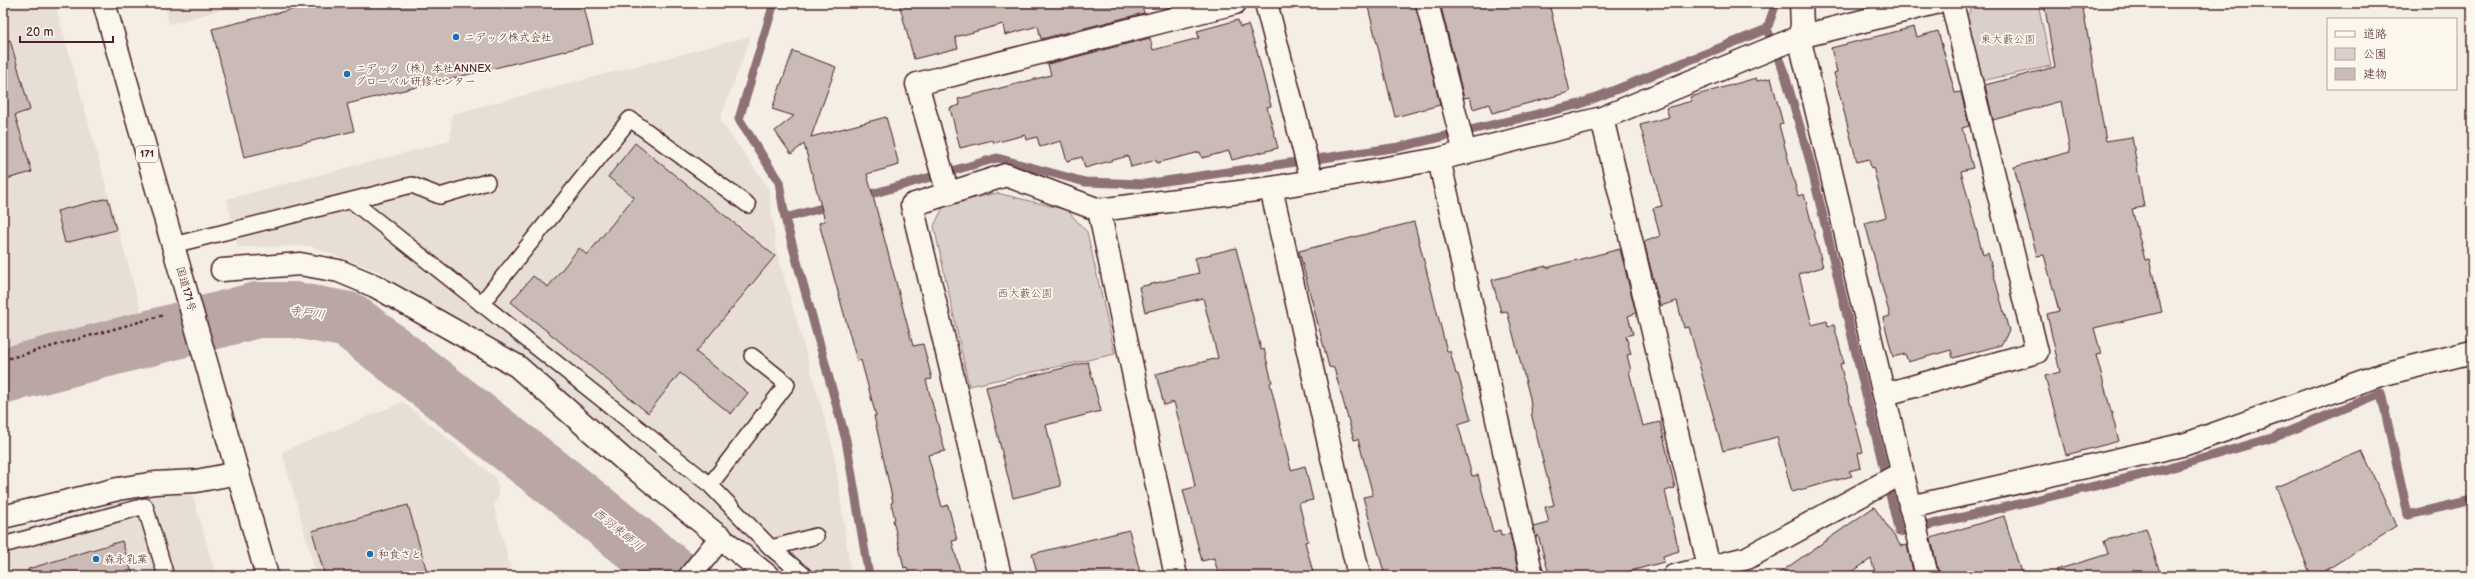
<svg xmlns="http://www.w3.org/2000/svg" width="2475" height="579" font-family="'Balsamiq Sans','Klee One',sans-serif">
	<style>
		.built { fill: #e7dfd6 }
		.green { fill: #dbd0c9; stroke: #92787a }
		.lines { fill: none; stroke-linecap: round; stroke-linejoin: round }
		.stream { stroke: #8d7174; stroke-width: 9 }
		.river { stroke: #baa7a5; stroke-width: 56 }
		.building { fill: #cabbb6; stroke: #4a1f2b }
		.service-casing { stroke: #4a1f2b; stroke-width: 18 }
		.minor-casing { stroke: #4a1f2b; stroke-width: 25 }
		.trunk-casing { stroke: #4a1f2b; stroke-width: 25 }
		.path { stroke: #4a1f2b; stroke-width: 2.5; stroke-dasharray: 3 3; stroke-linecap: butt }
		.service { stroke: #fbf7ec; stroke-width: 15 }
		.minor { stroke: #fbf7ec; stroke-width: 22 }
		.trunk { stroke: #fbf7ec; stroke-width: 22 }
		.poi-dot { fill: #1f6fb2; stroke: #fbf7ec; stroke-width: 1.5 }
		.labels { text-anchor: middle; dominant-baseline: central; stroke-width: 3.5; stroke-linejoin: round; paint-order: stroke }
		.shield { fill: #fbf7ec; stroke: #7f6065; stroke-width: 1 }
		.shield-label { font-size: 10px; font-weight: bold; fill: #4a1f2b }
		.poi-label { font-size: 11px; fill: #4a1f2b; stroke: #fbf7ec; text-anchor: start }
		.park-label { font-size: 11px; fill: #6e4b52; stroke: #fbf7ec }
		.street-label { font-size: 11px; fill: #4a1f2b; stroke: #fbf7ec }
		.water-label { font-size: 12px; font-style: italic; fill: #714f56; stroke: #fbf7ec }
	</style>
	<rect width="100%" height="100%" fill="#f4eee4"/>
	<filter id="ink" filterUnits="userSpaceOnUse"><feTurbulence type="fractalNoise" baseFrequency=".025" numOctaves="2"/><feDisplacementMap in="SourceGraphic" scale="8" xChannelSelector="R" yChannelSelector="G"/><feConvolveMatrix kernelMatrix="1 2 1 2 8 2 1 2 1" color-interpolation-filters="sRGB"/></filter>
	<g filter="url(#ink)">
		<path class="built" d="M3 3H55L143 318 3 355Z
			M164 3H247L169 24Z
			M751 36 720 120 769 189 776 249 834 451 851 576H788L531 369 378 271 310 246 238 247 227 199 450 141 452 114Z
			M403 402 496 478 499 495 494 506 513 576H317L282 452Z
			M150 493H192L216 576H3V533Z"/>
		<path class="green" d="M1974 3H2038L2051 66 1981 81 1966 18Z
			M997 193 1067 210 1087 232 1115 354 969 386 934 226 944 205Z"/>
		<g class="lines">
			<path class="stream" d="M774 3 739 119 779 182 785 218 846 440 869 576
				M1767 29 1776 3
				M861 197 997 158 1085 182 1145 184 1399 147 1580 104 1767 29 1785 75 1809 158 1899 532 2167 469 2275 437 2381 393 2408 515 2472 500
				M785 218 833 205"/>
			<path class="river" d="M3 376 257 310H295L349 320 562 485 675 576"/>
		</g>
		<path class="building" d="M318 3H583L593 44 347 104 354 131 244 157 212 29Z
			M899 3H1141L1144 13 1041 39 1038 26 1005 35 1003 24 955 37 958 48 914 59Z
			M1367 3H1415L1440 105 1395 117Z
			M1440 3H1549L1570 92 1492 113 1489 104 1473 109 1470 97 1464 98Z
			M2044 3H2082L2106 141 2132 137 2144 207 2132 209 2145 260 2149 259 2162 312 2094 328 2101 354 2096 355 2119 441 2066 455 2045 376 2060 372 2047 314 2059 311 2044 255 2037 256 2014 167 2070 152 2061 101 1993 120 1985 85 2055 67Z
			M1238 20 1240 27 1248 25 1257 51 1271 106 1267 107 1278 148 1232 160 1229 151 1202 158 1200 152 1157 163 1156 160 1131 167 1128 156 1085 168 1082 157 1067 161 1061 141 1040 147 1037 137 1026 140 1025 135 994 143 993 140 960 148 950 108 960 105 958 99 1051 75 1048 64 1150 38 1153 50 1199 38 1197 31Z
			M1914 27 1917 37 1938 31 1955 93 1961 92 1969 126 1962 128 1973 168 1961 171 1983 255 1988 253 2009 331 2001 345 1953 358 1951 350 1908 362 1905 354 1893 357 1883 318 1890 316 1865 223 1886 217 1873 167 1871 168 1869 159 1857 162 1834 73 1837 72 1831 48Z
			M10 40 30 110 15 115 32 172 3 180V41Z
			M793 51 836 67 811 137 886 117 899 165 867 174 913 346 923 344 932 379 926 380 945 451 928 455 942 507 948 505 957 540 952 541 960 571 940 576H909L907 567 904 568 893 520 895 519 891 503 893 502 874 416H876L861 360 857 361 819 223 825 221 804 144 791 154 775 131 794 116 772 109Z
			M1756 78 1757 81 1771 78 1783 124 1779 125 1798 196 1804 194 1823 267 1799 274 1812 325 1827 321 1828 327 1834 325 1844 363 1840 364 1863 452 1858 453 1861 468 1849 471 1852 476 1792 492 1777 437 1723 451 1689 327 1684 328 1677 301 1660 306 1644 242 1660 236 1653 208 1662 206 1640 125 1669 117 1666 108 1692 101 1690 97Z
			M635 143 775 256 696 352 748 393 731 414 680 373 648 413 511 302 533 276 548 287 579 248 587 255 634 197 608 177Z
			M108 198 116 230 65 243 57 211Z
			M1414 222 1447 351H1450L1456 374H1458L1471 420 1458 424 1472 476 1478 475 1493 532 1500 530 1501 536 1510 533 1518 571 1516 576H1385L1363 497 1373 495 1358 439 1354 440 1334 368 1329 367 1299 251Z
			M1236 248 1261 350 1264 349 1272 382 1270 383 1291 470 1305 466 1313 500 1299 503 1308 541 1305 542 1314 576H1219L1214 558 1202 561 1183 490 1195 487 1192 471 1174 402 1164 405 1156 374 1218 358 1203 298 1145 312 1139 287 1199 273 1195 258Z
			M1620 249 1636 313 1628 316 1633 334 1626 336 1631 354 1627 355 1631 371H1629L1643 426 1660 422 1675 488 1665 491 1679 551 1663 556 1664 562 1612 576H1568L1566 570 1549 574 1538 535 1536 538 1534 527 1549 523 1545 507 1554 505 1532 417 1530 398 1507 311 1501 312 1492 280 1546 266V268Z
			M1088 362 1101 411 1046 425 1061 486 1013 498 986 387Z
			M2362 451 2396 526 2317 576H2311L2276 487Z
			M408 505 428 576H325L312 531Z
			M1874 507 1901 546 1907 545 1914 576H1876L1871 559 1846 576H1775Z
			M2004 516 2022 576H1939L1931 538Z
			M2146 528 2161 576H2057L2056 570 2108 554 2104 541Z
			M1129 530 1141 576H1038L1032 554Z
			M122 541 133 576H29L28 569Z"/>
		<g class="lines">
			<defs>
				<path id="service" d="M352 201 710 485 771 548 805 576
					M173 245 412 185 440 196 487 182
					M481 304 630 119 748 205
					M710 485 787 384 752 356
					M3 545 145 506 166 576
					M771 548 816 536"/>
				<path id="minor" d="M1266 3 1312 181
					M1427 3 1465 153
					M1801 3 1802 26 1799 37 1927 576
					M1602 118 1709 567
					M1439 159 1532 576
					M1271 188 1359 576
					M948 194 917 84 1235 3
					M1099 210 1176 576
					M222 270 300 264 339 271 375 286 517 366 623 459 768 576
					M1886 394 2037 352 1952 3
					M1910 507 2186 444 2380 375 2472 352
					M3 517 118 489 155 483 196 481 238 473
					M690 576 721 537
					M1000 576 912 205 1006 175 1099 210 1271 188 1439 159 1602 118 1799 37 1935 3
					M1674 576 1747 558 1902 473"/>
				<path id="trunk" d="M104 3 267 576"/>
			</defs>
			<use href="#service" class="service-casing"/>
			<use href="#minor" class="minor-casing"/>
			<use href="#trunk" class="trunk-casing"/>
			<path class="path" d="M3 360 164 315"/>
			<use href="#service" class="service"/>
			<use href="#minor" class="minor"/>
			<use href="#trunk" class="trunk"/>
		</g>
	</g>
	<g class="poi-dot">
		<circle cx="456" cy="37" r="4"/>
		<circle cx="347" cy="74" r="4"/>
		<circle cx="370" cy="554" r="4"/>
		<circle cx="96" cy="559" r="4"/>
	</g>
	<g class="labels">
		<rect class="shield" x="136" y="146" width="22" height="16" rx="3"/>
		<g class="shield-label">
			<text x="147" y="154">171</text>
		</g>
		<g class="poi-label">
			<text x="464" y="37">ニデック株式会社</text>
			<text x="355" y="68">ニデック（株）本社ANNEX<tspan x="355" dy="13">グローバル研修センター</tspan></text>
			<text x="378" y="554">和食さと</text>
			<text x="104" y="559">森永乳業</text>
		</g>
		<g class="park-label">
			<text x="2008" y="39">東大藪公園</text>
			<text x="1025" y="293">西大藪公園</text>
		</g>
		<g class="street-label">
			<text transform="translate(186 289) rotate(74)">国道171号</text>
		</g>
		<g class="water-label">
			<text transform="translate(307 313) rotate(8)">寺戸川</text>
			<text transform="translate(618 530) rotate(39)">西羽束師川</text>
		</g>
	</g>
	<rect width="2475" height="579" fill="none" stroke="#fbf7ec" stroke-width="16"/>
	<rect x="8" y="8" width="2459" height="563" fill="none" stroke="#4a1f2b" stroke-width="1.5" filter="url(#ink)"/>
	<rect x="2327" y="18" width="130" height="72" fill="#fbf7ec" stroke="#b4a19f"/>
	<rect x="2335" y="31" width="20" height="6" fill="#fbf7ec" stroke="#b4a19f"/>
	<text x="2363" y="38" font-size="12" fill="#4a1f2b">道路</text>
	<rect x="2335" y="48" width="20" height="12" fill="#dbd0c9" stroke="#b4a19f"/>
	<text x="2363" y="58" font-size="12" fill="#4a1f2b">公園</text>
	<rect x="2335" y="68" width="20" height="12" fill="#cabbb6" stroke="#b4a19f"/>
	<text x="2363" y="78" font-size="12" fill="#4a1f2b">建物</text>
	<path d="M20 36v6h93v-6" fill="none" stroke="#4a1f2b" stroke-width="2"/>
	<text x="26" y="36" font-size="12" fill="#4a1f2b" stroke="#fbf7ec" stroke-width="3" paint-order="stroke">20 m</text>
</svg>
